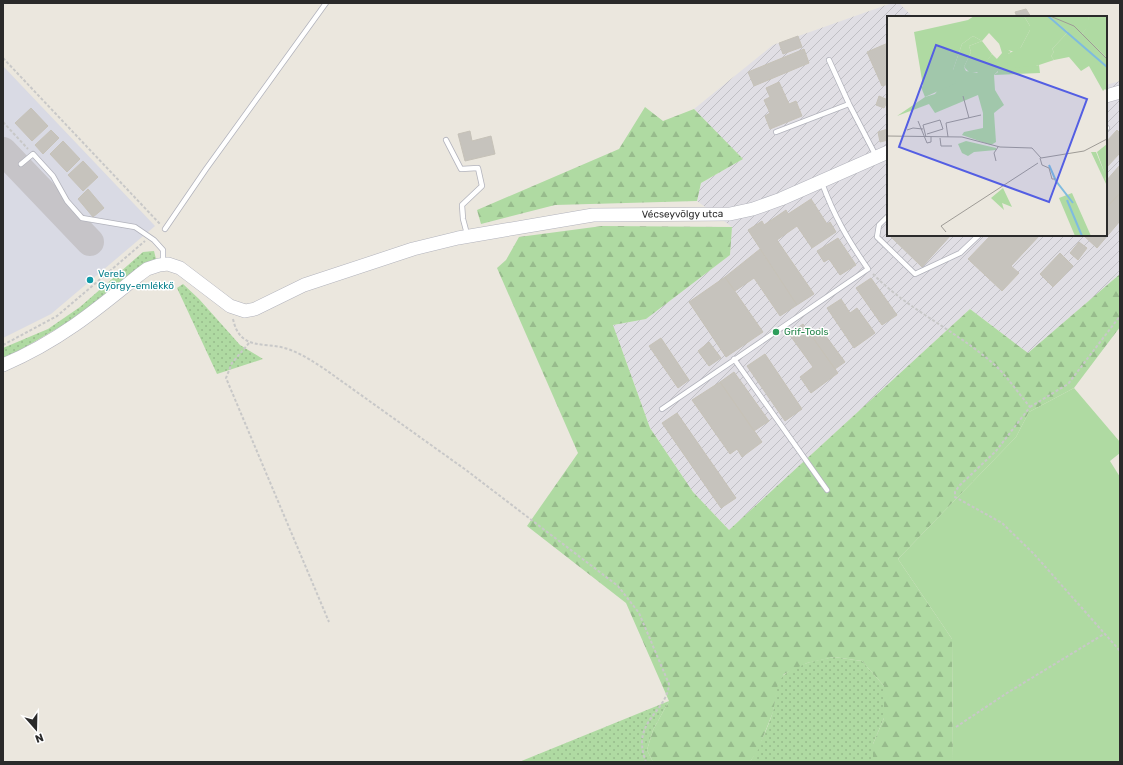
<svg xmlns="http://www.w3.org/2000/svg" width="1123" height="765" font-family="Rubik,sans-serif">
	<style>
		.industrial { fill: url(#industrial-furrows) }
		.airport { fill: #d9dae4 }
		.grass { fill: url(#grass-dots) }
		.forest { fill: url(#forest-firs) }
		.garden { fill: #afdaa2 }
		.lines { fill: none; stroke-linecap: round; stroke-linejoin: round }
		.taxiway { stroke: #c6c4c8; stroke-width: 28 }
		.building { fill: #c6c3bd; stroke: #c6c2b8 }
		.service-casing { stroke: #b2b3bc; stroke-width: 6 }
		.secondary-casing { stroke: #b2b3bc; stroke-width: 14 }
		.path { stroke: #c8c8c8; stroke-width: 2; stroke-dasharray: 3 2; stroke-linecap: butt }
		.service { stroke: #fff; stroke-width: 4.5 }
		.secondary { stroke: #fff; stroke-width: 13 }
		.culture-dot { fill: #0f9aa8; stroke: #fff; stroke-width: 1.5 }
		.leisure-dot { fill: #2e9e5b; stroke: #fff; stroke-width: 1.5 }
		.labels { text-anchor: middle; dominant-baseline: central; stroke-width: 3; stroke-linejoin: round; paint-order: stroke }
		.street-label { font-size: 10px; fill: #2a2a2a; stroke: #fff }
		.culture-label { font-size: 10px; fill: #0d838f; stroke: #fff; text-anchor: start }
		.leisure-label { font-size: 10px; fill: #27864d; stroke: #fff; text-anchor: start }
		.inset-river { fill: none; stroke: #7fbbdf; stroke-width: 2 }
		.inset-road { fill: none; stroke: #9e9b96; stroke-width: 1 }
		.view { fill: #535ee3; fill-opacity: 0.15; stroke: #535ee3; stroke-width: 2 }
		.inset-edge { fill: none; stroke: #2a2a2a; stroke-width: 2 }
	</style>
	<defs>
		<pattern id="industrial-furrows" width="10" height="10" patternUnits="userSpaceOnUse"><rect width="10" height="10" fill="#e0dee4"/><path d="M-1 1l2-2M0 10L10 0M9 11l2-2" fill="none" stroke="#c0bfc4"/></pattern>
		<pattern id="grass-dots" width="8" height="8" patternUnits="userSpaceOnUse"><rect width="8" height="8" fill="#afdaa2"/><path d="M2 2h.1M6 6h.1" fill="none" stroke="#97bb8c" stroke-width="1.8" stroke-linecap="round"/></pattern>
		<pattern id="forest-firs" width="22" height="20" patternUnits="userSpaceOnUse"><rect width="22" height="20" fill="#afdaa2"/><path d="M5 1l3.5 6h-7zM16 11l3.5 6h-7z" fill="#97bb8c"/></pattern>
	</defs>
	<rect width="100%" height="100%" fill="#ebe7de"/>
	<path class="industrial" d="M892 3H899L913 17H888V235H1106V85L1120 81V274L1028 353 970 309 729 530 693 492 650 428 613 325 646 319 730 255 732 227 697 201 701 183 743 159 694 109 773 45Z"/>
	<path class="airport" d="M3 66 155 226 51 314 3 338Z"/>
	<path class="grass" d="M154 251 156 259 140 266 92 308 3 360V348L48 329 80 307 143 252Z
		M183 284 199 299 240 345 263 359 217 374 177 288Z
		M834 657 862 661 884 686V718L873 744V762H750C759 747 768 728 773 711 776 699 774 682 785 674 799 663 818 660 834 657Z
		M669 701 653 730 647 750 653 762H519Z"/>
	<path class="forest" d="M645 107 663 121 694 109 743 159 701 183 697 201 555 205 481 224 477 210 619 149Z
		M602 226 732 227 730 255 646 319 613 325 650 428 693 492 729 530 970 309 1028 353 1120 274V327L1074 388 1029 412 1016 437 898 559 952 639 953 762H873V744L884 718V686L862 661 834 657 807 663 784 674 778 684 773 712 758 750 750 762H653L647 750 653 730 669 701 626 603 527 526 578 453 497 268 506 260 519 237Z"/>
	<path class="garden" d="M1074 388 1120 442V453L1110 461 1120 477V762H953L952 639 898 559 1016 437 1029 412Z"/>
	<g class="lines">
		<path class="taxiway" d="M3 151 90 242"/>
	</g>
	<path class="building" d="M1026 9 1031 17H1017L1015 12Z
		M798 36 802 47 783 54 779 43Z
		M888 43V84L882 86 867 52Z
		M804 49 809 63 754 86 748 72Z
		M779 82 789 104 796 101 802 116 770 129 765 116 770 113 764 100 770 97 766 88Z
		M879 96 888 100 884 108 876 105Z
		M31 108 48 126 32 141 15 123Z
		M888 129V140L880 142 878 132Z
		M51 130 59 138 43 154 35 145Z
		M1117 130 1120 133V153L1106 168V142Z
		M470 131 472 141 491 136 495 154 465 161 458 134Z
		M63 141 80 159 67 172 50 154Z
		M83 161 98 177 83 191 68 175Z
		M1120 165V193L1106 208V181Z
		M88 189 104 208 93 217 78 199Z
		M1120 193V221L1097 248 1083 235H1106V208Z
		M811 199 827 224 830 222 836 232 812 248 797 226 777 240 814 294 797 305 748 230 762 221 764 225 786 210 788 214Z
		M889 235H951L922 267Z
		M991 235H1040L1011 266 1019 273 1002 291 968 259Z
		M838 238 856 265 840 275 829 259 824 262 817 251Z
		M1079 242 1087 248 1078 260 1070 253Z
		M760 249 797 305 780 316 754 278 735 291 725 277Z
		M1060 253 1073 266 1053 287 1040 274Z
		M725 277 763 332 726 357 689 302Z
		M871 278 897 315 882 325 856 288Z
		M841 299 850 313 857 308 875 333 854 348 827 308Z
		M803 324 838 373 811 393 800 377 813 367 789 334Z
		M820 328 845 362 835 369 811 335Z
		M661 338 689 380 678 388 649 346Z
		M709 342 721 358 709 366 698 351Z
		M765 354 802 409 785 421 747 366Z
		M734 372 769 421 754 431 720 382Z
		M720 382 762 442 742 457 737 449 730 454 692 400Z
		M677 413 736 498 721 508 662 423Z"/>
	<g class="lines">
		<defs>
			<path id="service" d="M829 60 849 104
				M1106 129 1107 128
				M776 132 849 104 876 156
				M446 140 461 169 478 168 482 186 462 205 463 219 467 234
				M21 164 33 154 53 176 67 201 82 218 135 227 154 240 163 250V263
				M888 216 879 225 877 237 915 274 960 253 979 235
				M165 229 206 169 326 3
				M734 359 827 490
				M662 409 868 269C848 240 834 216 822 183"/>
			<g id="secondary">
				<path d="M1106 96 1120 92"/>
				<path id="s1" d="M3 365C57 342 94 312 139 275L147 269 159 265 168 264 180 268 230 306 245 311 255 309 304 285 413 249 458 238 593 215 730 214 753 209 781 199 888 152"/>
			</g>
		</defs>
		<use href="#service" class="service-casing"/>
		<use href="#secondary" class="secondary-casing"/>
		<path class="path" d="M3 58 160 224
			M3 122 28 149
			M873 274C908 310 959 332 997 367 1009 379 1019 394 1030 407L996 451 959 486 955 492V497L1002 523 1034 554 1120 651
			M233 319C240 352 265 341 288 349 302 354 314 362 326 370L466 470 618 586 639 613 669 684C667 713 630 721 646 762
			M249 343 232 363 226 378 329 622
			M3 345 57 316 145 241
			M1030 407 1068 384 1120 316
			M956 727 1007 693 1104 634"/>
		<use href="#service" class="service"/>
		<use href="#secondary" class="secondary"/>
	</g>
	<circle class="culture-dot" cx="90" cy="280" r="4"/>
	<circle class="leisure-dot" cx="776" cy="332" r="4"/>
	<g class="labels">
		<g class="street-label">
			<text stroke="none"><textPath href="#s1" startOffset="739">Vécseyvölgy utca</textPath></text>
		</g>
		<g class="culture-label">
			<text x="98" y="274">Vereb<tspan x="98" dy="12">György-emlékkő</tspan></text>
		</g>
		<g class="leisure-label">
			<text x="784" y="332">Grif-Tools</text>
		</g>
	</g>
	<g transform="translate(887 16)">
		<rect width="220" height="220" fill="#ebe7de"/>
		<path d="M201 0H220V42L195 18 202 8ZM95 25 105 38 92 56 83 57 77 51 84 36 82 30ZM112 27 124 36 121 38 149 50 152 49 153 57 107 59 111 56 109 44 115 37ZM220 128V166L218 160 220 170 204 136H209L218 158 210 136ZM185 177 204 220H188L172 182Z" fill="#afdaa2"/>
		<path d="M137 0H162L181 16 165 33 167 36 164 40 167 44 149 50 123 52 120 48 121 38 134 31 143 14V10ZM86 20 95 25 82 30 84 36 77 51 79 55 90 57 105 38 112 45V54L107 59 108 74 117 89 107 97 109 126 104 129 75 119 77 116 96 112V97L91 79 48 97 42 88 10 100 38 81 48 78 66 54 75 28ZM79 125 109 132V134L87 136 81 140 75 137 71 128ZM116 172 125 191 115 187 117 194 104 182Z" fill="#afdaa2"/>
		<path d="M87 0H137L143 10V14L134 31 128 36 117 33 102 17 95 25 86 20 75 28 66 54 69 67 38 81 34 71 36 70 27 16 81 4ZM162 0H201L203 8 195 18 220 42V75L218 73 216 75 202 50 194 55 182 41 167 44 164 40 167 36 165 33 181 16Z" fill="#afdaa2"/>
		<path class="inset-river" d="M161 0 220 51M162 149 169 165 186 187M180 184 195 220"/>
		<path class="inset-road" d="M163 0 187 10 220 43M76 80 82 102M31 105 40 127 44 126V121M20 114 26 112 36 113M0 120 75 121 113 131 145 132 154 142 197 135 220 123M39 121 36 109 53 104 56 113 40 118M61 121 59 107 94 99M53 122 54 130H65M153 142 155 149 162 152 165 163H168M109 145 107 137 111 131M59 216 54 210 151 147"/>
		<path class="view" d="M49 29 200 83 162 186 12 131Z"/>
		<rect width="220" height="220" class="inset-edge"/>
	</g>
	<rect width="1123" height="765" fill="none" stroke="#2a2a2a" stroke-width="8"/>
	<g transform="translate(36 729) rotate(160)" stroke="#ffffff" stroke-width="3" paint-order="stroke">
	<path d="M0-3L7 15L0 10L-7 15Z" fill="#2a2a2a"/>
	<text y="-6" font-size="11" font-weight="bold" text-anchor="middle" fill="#2a2a2a">N</text>
	</g>
</svg>
